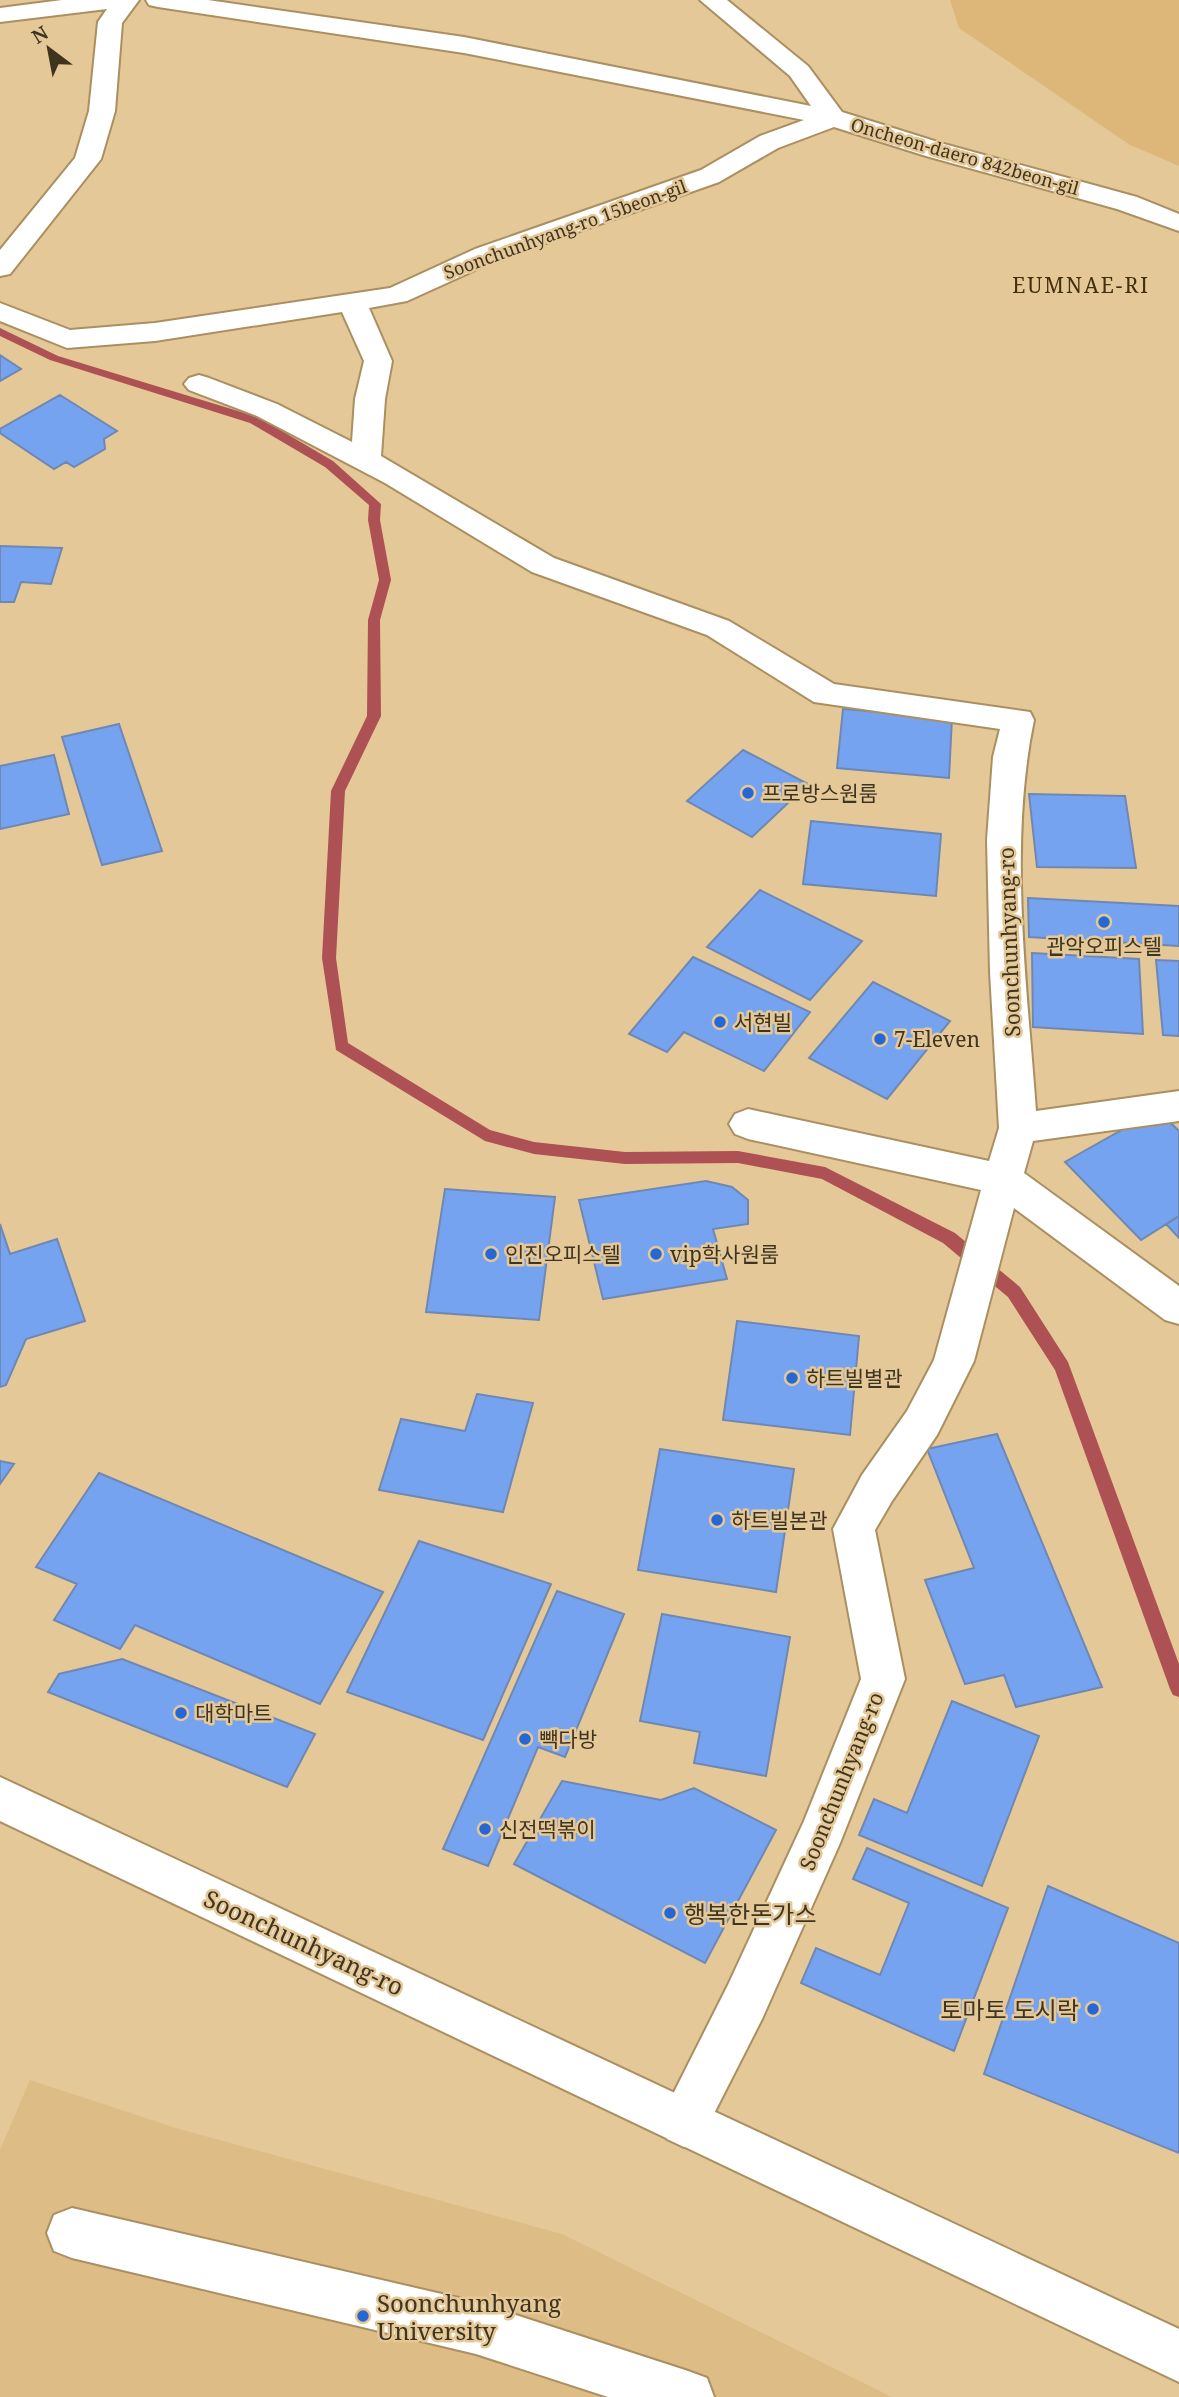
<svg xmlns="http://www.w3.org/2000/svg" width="1179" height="2397" font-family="'Noto Serif','Noto Sans KR',serif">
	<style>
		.built { fill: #ddbc85 }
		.green { fill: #dcb779 }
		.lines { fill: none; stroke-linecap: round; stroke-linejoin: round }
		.stream { fill: #ae5154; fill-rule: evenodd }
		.building { fill: #76a3ef; stroke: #6f88b3; stroke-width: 2 }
		.minor-casing { stroke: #aa8f61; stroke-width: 4 }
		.major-casing { stroke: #aa8f61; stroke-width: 4 }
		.minor { fill: #fff; fill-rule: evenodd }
		.major { fill: #fff; fill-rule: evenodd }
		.poi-dot { fill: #2767d4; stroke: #e5c898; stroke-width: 2.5 }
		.labels { text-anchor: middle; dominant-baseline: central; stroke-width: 5; stroke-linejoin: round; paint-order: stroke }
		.far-street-label { font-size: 18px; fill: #3f3420; stroke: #e5c898 }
		.far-quarter-label { font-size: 21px; letter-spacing: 2px; fill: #43300c; stroke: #e5c898 }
		.poi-label { font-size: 21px; fill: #3f3420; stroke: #e5c898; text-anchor: start }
		.street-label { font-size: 21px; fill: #3f3420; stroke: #e5c898 }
		.near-poi-label { font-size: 24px; fill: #3f3420; stroke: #e5c898; text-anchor: start }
		.near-street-label { font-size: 24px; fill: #3f3420; stroke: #e5c898 }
	</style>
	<rect width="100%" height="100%" fill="#e5c898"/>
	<path class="built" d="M30 2080 179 2129 562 2234 892 2397H0V2150Z"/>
	<path class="green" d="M950 0H1179V166L1130 145 959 28Z"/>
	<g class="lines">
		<path class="stream" d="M0 328 58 356 258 417 333 461 381 504 380 520 391 580 380 620 381 716 345 791 336 958 348 1043 490 1130 534 1142 625 1152 738 1151 825 1167 955 1233 1020 1287 1068 1362 1179 1664V1697L1173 1695 1170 1689 1055 1370 1008 1297 943 1243 822 1179 738 1163 625 1164 534 1154 485 1141 336 1050 322 958 331 791 367 716 368 620 379 580 368 520 369 505 325 467 250 423 50 360 0 336Z"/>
	</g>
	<path class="building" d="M0 355 21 369 0 381Z
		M60 395 117 431 104 439 105 449 74 467 66 462 54 469 0 433V429Z
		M0 546 62 548 51 584 21 582 14 602H0Z
		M843 709 952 718 949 778 837 768Z
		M119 724 162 851 102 865 62 737Z
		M743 750 808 784 752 837 687 801Z
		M54 755 69 814 0 829V766Z
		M1029 794 1125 796 1136 868 1037 867Z
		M811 821 941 834 936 896 803 884Z
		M760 890 862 941 810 1000 707 947Z
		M1028 898 1179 906V946L1029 937Z
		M1032 953 1139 959 1143 1034 1033 1027Z
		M693 957 810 1012 764 1071 684 1032 667 1052 629 1034Z
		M1156 960 1179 961V1036L1163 1035Z
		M873 982 950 1021 887 1099 809 1058Z
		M1157 1110 1179 1131V1216L1141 1240 1065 1162Z
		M706 1181 732 1187 748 1200V1224L713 1229 727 1279 603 1299 579 1200Z
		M445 1189 555 1197 539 1320 426 1312Z
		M1179 1216V1238L1166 1224Z
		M0 1224 10 1254 57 1239 85 1321 26 1339 6 1385 0 1387Z
		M737 1321 859 1336 850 1435 723 1420Z
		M477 1394 533 1403 503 1512 379 1490 401 1419 465 1431Z
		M997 1434 1102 1687 1016 1707 1004 1675 965 1684 925 1580 974 1568 927 1449Z
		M660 1449 794 1469 776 1592 638 1570Z
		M0 1461 14 1464 0 1484Z
		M99 1473 383 1592 320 1704 135 1625 120 1649 54 1620 77 1584 36 1567Z
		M419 1541 551 1584 483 1740 347 1692Z
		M557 1591 624 1614 565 1757 538 1747 488 1866 443 1849Z
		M662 1614 790 1637 766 1776 694 1763 700 1732 640 1721Z
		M122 1659 315 1734 287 1787 48 1692 59 1674Z
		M952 1701 1039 1736 982 1886 859 1835 874 1799 907 1813Z
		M562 1781 661 1800 694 1788 776 1830 705 1963 514 1864Z
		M867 1848 1008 1908 954 2051 801 1983 816 1948 880 1975 909 1903 853 1879Z
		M1048 1886 1179 1943V2153L984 2074Z"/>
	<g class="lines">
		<defs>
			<path id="minor" d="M62 0H139L122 23 115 111 101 159 10 274 0 276V250L75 158 89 111 98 22 107 9 0 22V8Z
				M146 0H208L464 37 811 106 790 76 700 0H727L808 66 842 112 944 144 1137 197 1179 214V231L1117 209 926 156 834 127 778 148 719 182 495 261 407 301 369 308 392 361 385 399 381 456 554 558 729 621 834 684 1030 712 1034 720C1008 845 1027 984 1036 1111L1179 1091V1121L1033 1141 1024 1173 1179 1286V1324L1165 1320 1014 1208 974 1361 937 1435 892 1501 875 1530 905 1679 840 1843 762 2019 701 2139 684 2147 667 2139 659 2122 728 1985 804 1821 861 1679 833 1529 862 1475 907 1411 934 1360 981 1190 748 1139 735 1134 729 1124 735 1114 748 1109 989 1161 999 1128 990 972 987 840 993 757 1000 729 814 702 707 635 532 572 385 483 257 416 189 390 184 384 189 378 199 375 209 378 277 404 352 442 355 399 364 361 342 312 155 341 67 348 0 321V303L70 330 155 323 390 288 475 249 701 170 760 136 804 120 464 53 158 7 149 5Z
				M72 2208 476 2302 688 2371 707 2378 714 2397H608L476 2354 72 2258 54 2251 47 2233 54 2215Z"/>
			<path id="major" d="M0 1777 1179 2329V2382L0 1821Z"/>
		</defs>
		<use href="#minor" class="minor-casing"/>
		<use href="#major" class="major-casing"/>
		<use href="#minor" class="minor"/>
		<use href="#major" class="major"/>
	</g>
	<g class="poi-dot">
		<circle cx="748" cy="793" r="7"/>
		<circle cx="1104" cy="922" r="7"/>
		<circle cx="720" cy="1022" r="7"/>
		<circle cx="880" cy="1039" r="7"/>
		<circle cx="491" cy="1254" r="7"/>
		<circle cx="656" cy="1254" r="7"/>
		<circle cx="792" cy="1378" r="7"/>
		<circle cx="717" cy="1520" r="7"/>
		<circle cx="181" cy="1713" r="7"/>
		<circle cx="525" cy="1739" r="7"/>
		<circle cx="485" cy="1829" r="7"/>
		<circle cx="670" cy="1913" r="7"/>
		<circle cx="1093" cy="2009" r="7"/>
		<circle cx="363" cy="2316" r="7"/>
	</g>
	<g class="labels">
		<g class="far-street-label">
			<text transform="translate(965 156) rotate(16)">Oncheon-daero 842beon-gil</text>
			<text transform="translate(565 229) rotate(-20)">Soonchunhyang-ro 15beon-gil</text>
		</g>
		<g class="far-quarter-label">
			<text x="1081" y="285">EUMNAE-RI</text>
		</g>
		<g class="poi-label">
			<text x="762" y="793">프로방스원룸</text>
			<text x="1104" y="946" text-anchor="middle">관악오피스텔</text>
			<text x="734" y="1022">서현빌</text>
			<text x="894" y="1039">7-Eleven</text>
			<text x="505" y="1254">인진오피스텔</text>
			<text x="670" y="1254">vip학사원룸</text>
			<text x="806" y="1378">하트빌별관</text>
			<text x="731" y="1520">하트빌본관</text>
			<text x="195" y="1713">대학마트</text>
			<text x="539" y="1739">빽다방</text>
			<text x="499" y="1829">신전떡볶이</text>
		</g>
		<g class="street-label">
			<text transform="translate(1009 942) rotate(-92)">Soonchunhyang-ro</text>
			<text transform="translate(841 1781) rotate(-68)">Soonchunhyang-ro</text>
		</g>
		<g class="near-poi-label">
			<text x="684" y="1913">행복한돈가스</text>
			<text x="1079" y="2009" text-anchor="end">토마토 도시락</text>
			<text x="377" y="2302">Soonchunhyang<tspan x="377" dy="28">University</tspan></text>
		</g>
		<g class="near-street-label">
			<text transform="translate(304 1942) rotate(25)">Soonchunhyang-ro</text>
		</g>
	</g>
	<g transform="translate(49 49) rotate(328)" stroke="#e5c898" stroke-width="5" paint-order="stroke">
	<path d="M0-5L12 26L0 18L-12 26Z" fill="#3f3420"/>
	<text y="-10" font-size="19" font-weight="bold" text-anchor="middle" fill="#3f3420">N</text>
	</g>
</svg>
